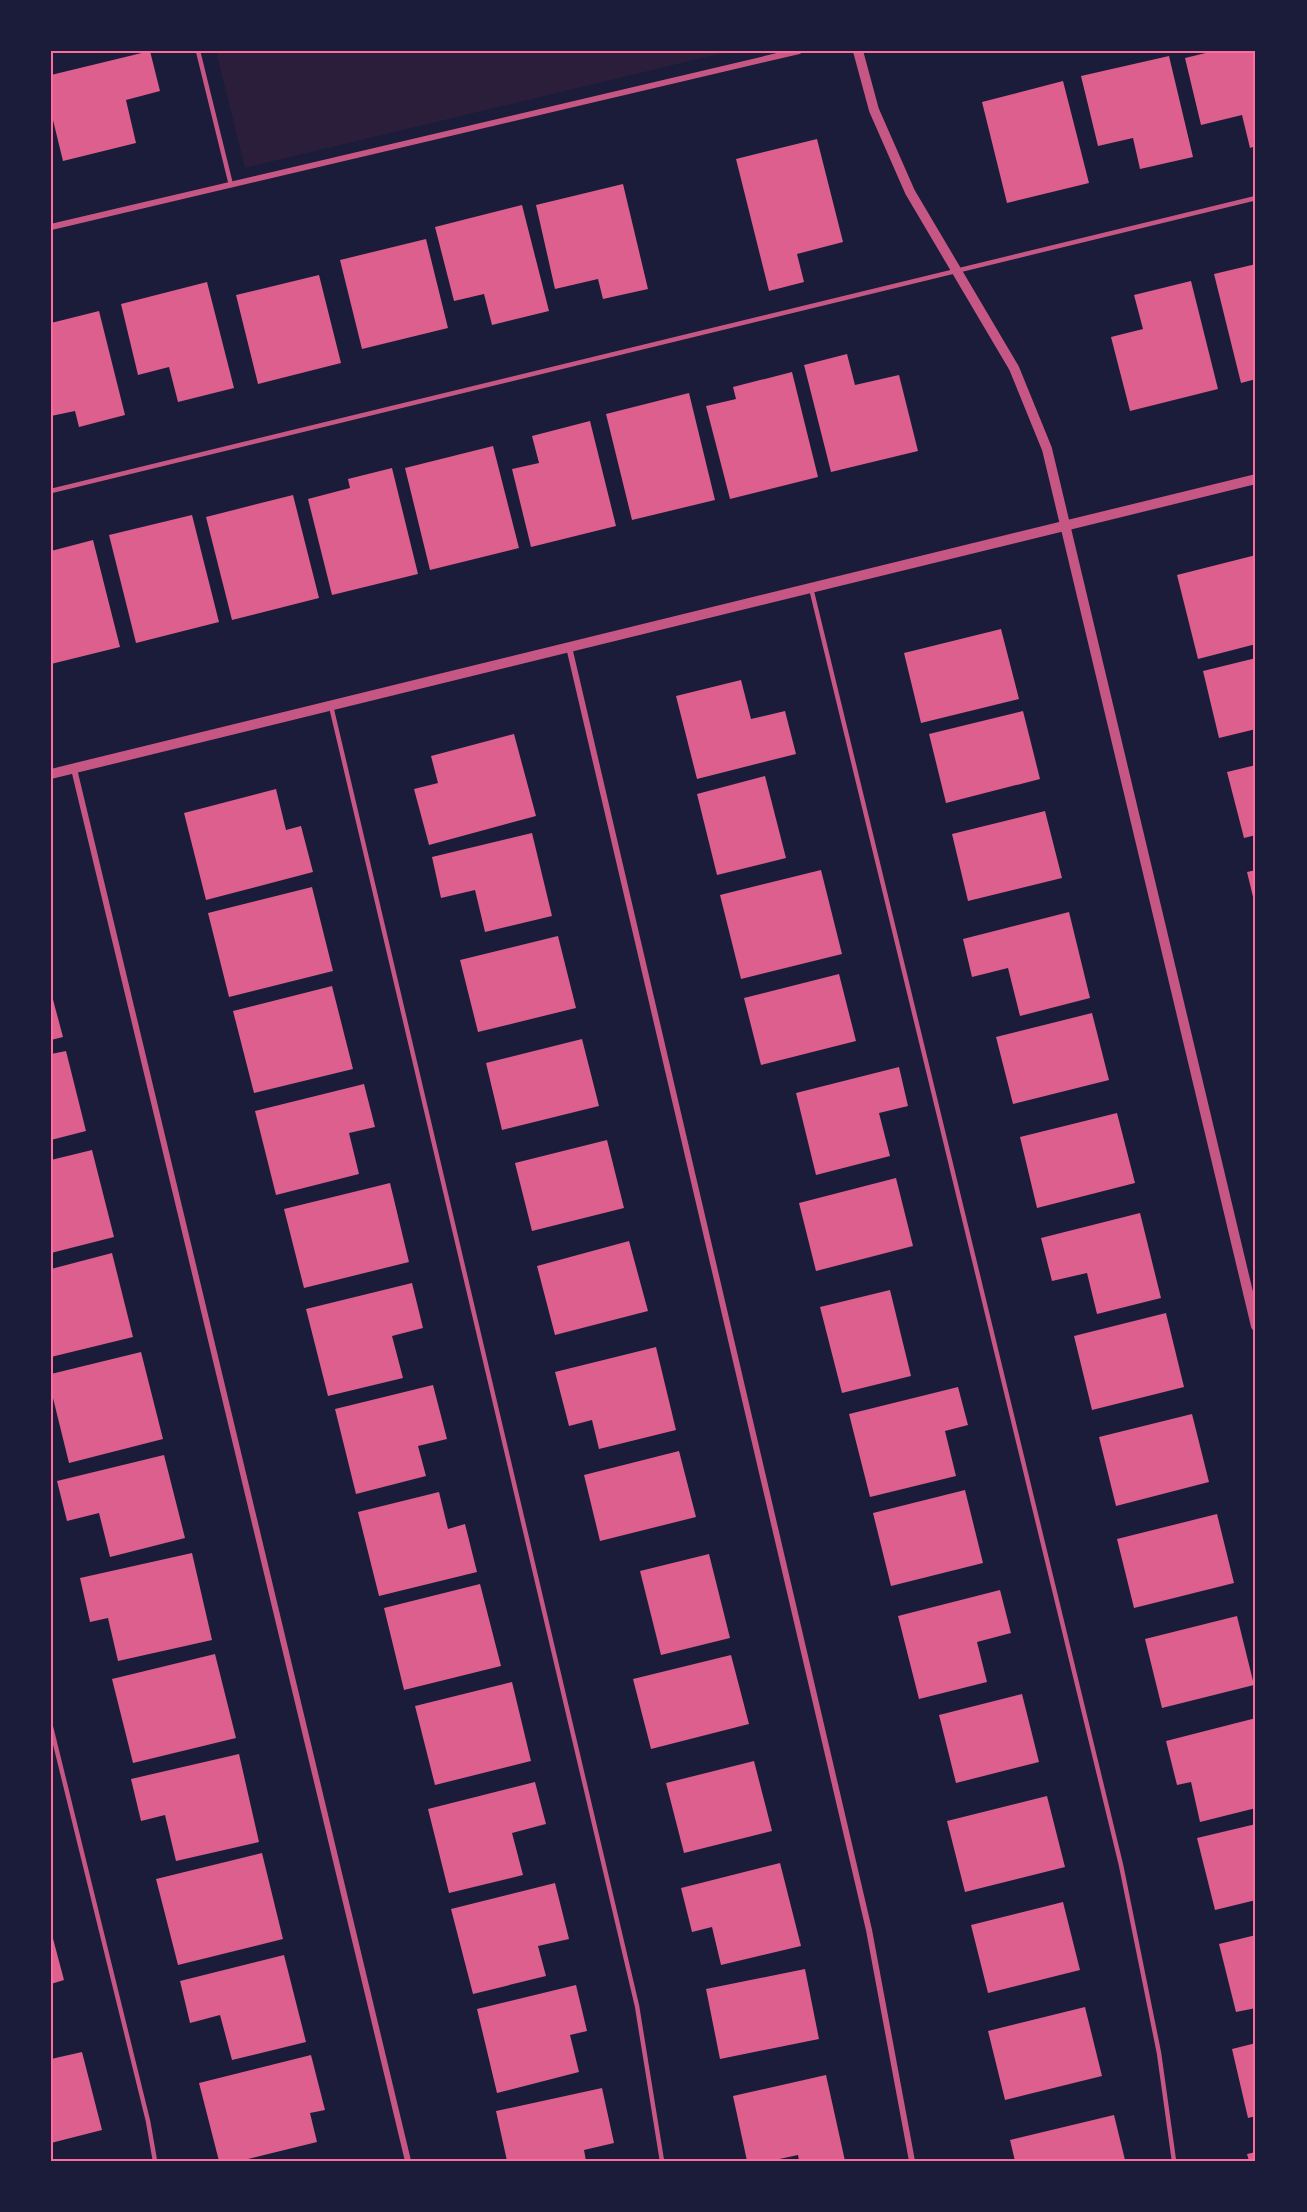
<svg xmlns="http://www.w3.org/2000/svg" width="1307" height="2212" font-family="'Roboto Condensed',sans-serif">
	<style>
		.green { fill: #2a1e3b }
		.building { fill: #dd5f8e }
		.lines { fill: none; stroke-linecap: round; stroke-linejoin: round }
		.service { stroke: #c65784; stroke-width: 4.5 }
		.minor { stroke: #c65784; stroke-width: 6 }
		.tertiary { stroke: #c65784; stroke-width: 10 }
		.neatline { fill: none; stroke: #ff6b9d; stroke-width: 2 }
	</style>
	<rect width="100%" height="100%" fill="#1b1b3a"/>
	<path class="green" d="M216 51H731L245 168Z"/>
	<path class="building" d="M150 51 160 91 126 100 136 143 63 161 51 112V75Z
		M1214 51H1256V146L1250 148 1242 115 1201 125 1185 58Z
		M1169 56 1193 157 1140 169 1133 138 1098 146 1081 76Z
		M1063 81 1089 183 1007 203 982 102Z
		M817 139 843 242 797 254 804 282 769 291 736 159Z
		M623 184 648 289 603 299 598 279 555 289 536 205Z
		M522 205 549 311 492 325 484 294 454 301 435 227Z
		M426 239 448 328 362 349 340 260Z
		M1256 264V379L1241 383 1214 274Z
		M319 275 341 363 258 384 236 295Z
		M1191 281 1218 389 1130 411 1111 337 1143 329 1134 295Z
		M207 282 234 388 178 402 169 367 138 375 121 304Z
		M99 311 125 415 79 427 75 411 51 416V323Z
		M847 354 855 385 899 375 918 451 831 472 804 365Z
		M792 372 818 477 730 499 706 406 736 399 733 387Z
		M689 393 715 500 632 520 606 414Z
		M590 421 616 526 531 547 512 469 539 463 532 436Z
		M493 446 519 548 430 570 405 468Z
		M392 468 418 574 332 595 308 499 350 488 348 479Z
		M293 495 319 598 232 620 206 517Z
		M192 515 219 622 136 643 109 535Z
		M93 540 120 647 51 664V551Z
		M1256 555V644L1198 659 1177 575Z
		M1001 629 1019 699 921 723 904 653Z
		M1256 658V729L1219 738 1203 671Z
		M741 680 751 719 785 711 796 754 697 779 676 696Z
		M1023 711 1040 779 946 803 929 734Z
		M514 734 536 816 429 845 414 789 438 783 431 756Z
		M1256 765V835L1244 838 1227 772Z
		M765 776 786 858 717 875 697 794Z
		M276 789 286 830 301 826 313 872 206 900 184 813Z
		M1045 811 1062 878 968 901 952 834Z
		M532 833 552 916 485 932 475 890 441 898 432 857Z
		M821 870 842 954 741 979 720 895Z
		M1256 870V905H1255L1247 872Z
		M312 887 333 971 229 997 208 913Z
		M1069 912 1090 998 1020 1016 1008 968 972 977 963 939Z
		M558 936 576 1008 478 1032 460 960Z
		M839 974 856 1041 761 1065 744 998Z
		M332 986 353 1069 254 1093 233 1011Z
		M51 992 63 1037 51 1040Z
		M1092 1013 1109 1080 1013 1104 996 1037Z
		M582 1039 599 1106 502 1130 486 1063Z
		M66 1051 86 1131 51 1140V1054Z
		M899 1067 908 1106 879 1113 890 1156 816 1175 796 1093Z
		M364 1084 375 1127 349 1133 359 1174 276 1195 255 1111Z
		M1117 1113 1135 1183 1037 1208 1020 1137Z
		M607 1140 624 1208 532 1231 515 1163Z
		M92 1150 114 1237 51 1253V1160Z
		M896 1178 913 1246 816 1271 799 1203Z
		M390 1183 409 1262 304 1288 284 1209Z
		M1140 1213 1161 1298 1097 1314 1087 1273 1052 1281 1041 1238Z
		M629 1241 648 1311 555 1335 537 1266Z
		M112 1253 133 1337 51 1357V1269Z
		M412 1283 423 1328 392 1336 403 1378 328 1396 306 1309Z
		M890 1290 911 1376 842 1393 820 1307Z
		M1166 1313 1184 1387 1092 1410 1074 1336Z
		M656 1347 676 1430 599 1449 592 1420 569 1426 555 1372Z
		M141 1352 163 1439 69 1463 51 1390V1374Z
		M433 1385 447 1439 418 1446 426 1476 356 1494 335 1409Z
		M958 1387 968 1425 945 1431 956 1476 870 1497 849 1414Z
		M1192 1414 1209 1482 1116 1506 1099 1437Z
		M679 1451 696 1517 600 1541 584 1475Z
		M164 1455 185 1538 110 1557 99 1513 67 1521 57 1481Z
		M965 1490 983 1563 891 1586 873 1513Z
		M439 1492 448 1529 465 1524 477 1572 379 1596 358 1512Z
		M1217 1514 1234 1583 1134 1608 1117 1539Z
		M192 1553 212 1640 118 1661 108 1618 90 1622 80 1578Z
		M709 1554 730 1638 661 1655 640 1571Z
		M480 1584 501 1666 404 1690 384 1608Z
		M1000 1590 1011 1633 977 1642 987 1682 919 1699 898 1616Z
		M1237 1616 1254 1685 1162 1708 1145 1639Z
		M215 1654 236 1738 133 1763 112 1679Z
		M731 1655 749 1724 651 1749 633 1679Z
		M512 1682 531 1761 435 1785 415 1706Z
		M1022 1694 1039 1762 956 1783 939 1715Z
		M1256 1718V1808L1200 1822 1191 1782 1177 1785 1166 1741Z
		M239 1754 259 1842 176 1861 165 1815 141 1821 131 1779Z
		M754 1761 772 1831 684 1853 666 1783Z
		M535 1782 546 1824 512 1833 523 1875 449 1893 428 1809Z
		M1047 1796 1065 1867 965 1892 947 1821Z
		M1256 1824V1900L1215 1910 1197 1838Z
		M262 1853 283 1939 178 1965 156 1879Z
		M780 1863 801 1946 721 1965 712 1927 692 1932 681 1888Z
		M555 1883 569 1939 538 1946 546 1976 473 1994 451 1909Z
		M1063 1902 1080 1970 988 1993 971 1925Z
		M51 1931 64 1980 51 1984Z
		M1256 1935V2008L1236 2012 1219 1944Z
		M284 1955 306 2042 232 2060 220 2015 190 2023 180 1981Z
		M805 1969 819 2039 720 2059 706 1989Z
		M576 1985 587 2031 570 2035 579 2072 497 2093 477 2009Z
		M1085 2007 1102 2076 1005 2100 988 2031Z
		M1256 2043V2116L1248 2118 1232 2049Z
		M82 2052 102 2130 51 2143V2059Z
		M311 2055 325 2110 310 2113 317 2142 240 2161H219L199 2083Z
		M826 2075 845 2161H799L798 2155 770 2161H747L733 2096Z
		M602 2088 614 2143 584 2150 586 2161H507L496 2111Z
		M1114 2115 1125 2160 1015 2161 1010 2140Z
		M1256 2152V2161H1249L1247 2154Z"/>
	<g class="lines">
		<path class="service" d="M198 51 231 185
			M51 491 1256 198
			M811 588 1121 1865 1159 2053 1174 2161
			M331 706 637 2006 662 2161
			M51 1727 148 2121 155 2161"/>
		<path class="minor" d="M51 227 799 51
			M569 647 869 1930 912 2161
			M74 769 408 2161"/>
		<path class="tertiary" d="M858 51 874 110 910 192 1014 368 1047 449 1256 1326
			M51 774 1256 479"/>
	</g>
	<rect width="1307" height="2212" fill="none" stroke="#1b1b3a" stroke-width="105"/>
	<rect x="52" y="52" width="1202" height="2108" class="neatline"/>
</svg>
